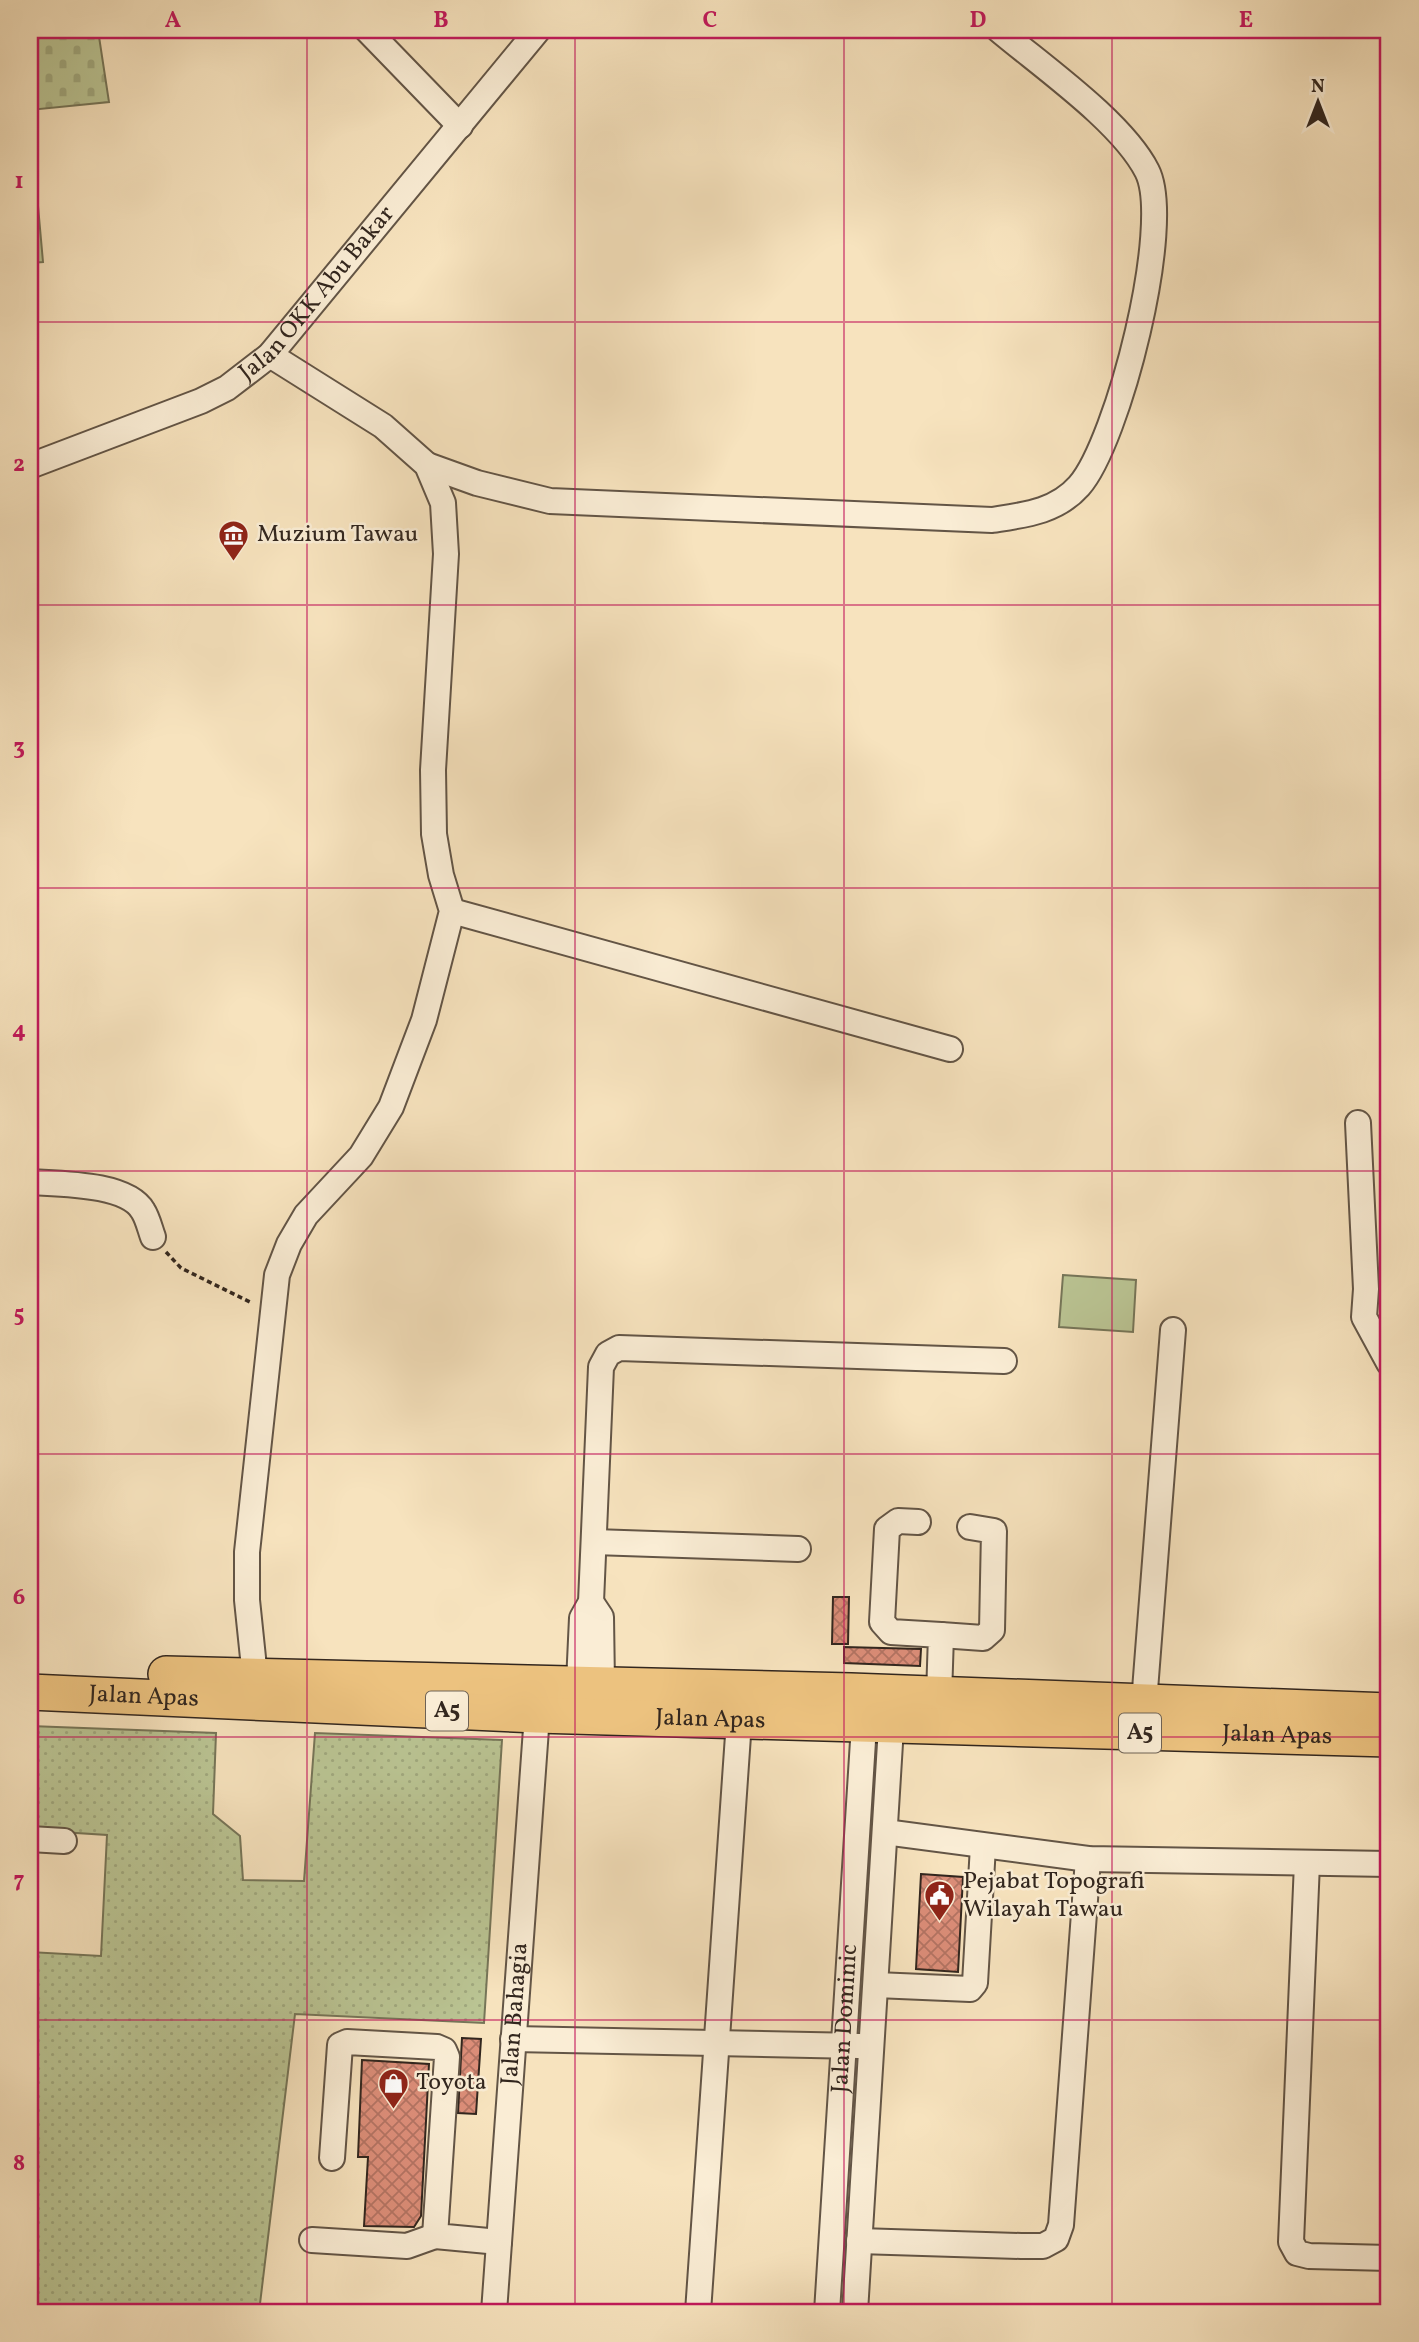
<svg xmlns="http://www.w3.org/2000/svg" width="1419" height="2342" font-family="Vollkorn,serif">
	<style>
		.grass { fill: url(#grass-dots); stroke: #767558; stroke-width: 2 }
		.cemetery { fill: url(#cemetery-stones); stroke: #767558; stroke-width: 2 }
		.garden { fill: #bac493; stroke: #767558; stroke-width: 2 }
		.building { fill: url(#building-cross-hatch); stroke: #32261e; stroke-width: 2 }
		.lines { fill: none; stroke-linecap: round; stroke-linejoin: round }
		.minor-casing { stroke: #635546; stroke-width: 28 }
		.highway-casing { stroke: #32261e; stroke-width: 38 }
		.path { stroke: #32261e; stroke-width: 3.5; stroke-dasharray: 5 3.5; stroke-linecap: butt }
		.minor { stroke: #faedd5; stroke-width: 24 }
		.highway { stroke: #ecc27f; stroke-width: 35 }
		.grid { fill: none; stroke: #c2185b; stroke-width: 2; stroke-opacity: 0.55 }
		.labels { text-anchor: middle; dominant-baseline: central; stroke-width: 5; stroke-linejoin: round; paint-order: stroke }
		.shield { fill: #faedd5; stroke: #6e6255; stroke-width: 2 }
		.shield-label { font-size: 23px; font-weight: bold; fill: #32261e }
		.street-label { font-size: 24px; fill: #32261e; stroke: #faedd5 }
		.poi-label { font-size: 24px; fill: #32261e; stroke: #faedd5; text-anchor: start }
		.neatline { fill: none; stroke: #c2185b; stroke-width: 2.5 }
		.grid-label { font-size: 23px; text-anchor: middle; font-weight: bold; fill: #c2185b }
	</style>
	<defs>
		<pattern id="grass-dots" width="8" height="8" patternUnits="userSpaceOnUse" patternTransform="scale(1.75)"><rect width="8" height="8" fill="#bac493"/><path d="M2 2h.1M6 6h.1" fill="none" stroke="#a0a87e" stroke-width="1.8" stroke-linecap="round"/></pattern>
		<pattern id="cemetery-stones" width="16" height="16" patternUnits="userSpaceOnUse" patternTransform="scale(1.75)"><rect width="16" height="16" fill="#bac493"/><path d="M2 7V4a2 2 0 0 1 4 0v3zM10 15v-3a2 2 0 0 1 4 0v3z" fill="#a0a87e"/></pattern>
		<pattern id="building-cross-hatch" width="8" height="8" patternUnits="userSpaceOnUse" patternTransform="scale(1.75)"><rect width="8" height="8" fill="#db8d78"/><path d="M0 0l8 8M0 8l8-8" fill="none" stroke="#b27362"/></pattern>
	</defs>
	<rect width="100%" height="100%" fill="#f7e3be"/>
	<filter id="stains"><feTurbulence type="fractalNoise" baseFrequency=".00286" numOctaves="4"/><feColorMatrix values="0 0 0 0 .2 0 0 0 0 .09 0 0 0 0 .02 0 0 0 .5 -.17"/></filter>
	<radialGradient id="worn" r=".72"><stop offset=".6" stop-color="#630" stop-opacity="0"/><stop offset="1" stop-color="#630" stop-opacity=".3"/></radialGradient>
	<path class="grass" d="M30 1726 216 1733 213 1814 240 1836 243 1880 304 1881 315 1733 502 1740 484 2023 295 2014 259 2312H30V1952L101 1956 107 1835 30 1830Z"/>
	<path class="cemetery" d="M30 30H98L109 102 30 110Z
		M30 116 43 262 30 263Z"/>
	<path class="garden" d="M1063 1275 1136 1280 1133 1332 1059 1327Z"/>
	<path class="building" d="M833 1597H849L848 1644H832Z
		M844 1647 921 1649 920 1666 844 1663Z
		M921 1874 963 1877 958 1972 916 1969Z
		M462 2038 481 2039 476 2114 458 2113Z
		M362 2060 429 2064 421 2216 414 2227 364 2226 368 2157H358Z"/>
	<g class="lines">
		<defs>
			<g id="minor">
				<path d="M367 30 460 126"/>
				<path d="M427 465 477 483 550 501 992 520C1024 515 1056 512 1079 486 1118 442 1174 224 1147 171 1122 122 1043 67 999 30"/>
				<path id="s1" d="M30 466 201 401 227 388 270 355 538 30"/>
				<path d="M452 911 950 1049"/>
				<path d="M1358 1123 1366 1289 1364 1317 1389 1363"/>
				<path d="M30 1182C59 1184 127 1183 143 1211 148 1219 150 1229 153 1237"/>
				<path d="M918 1522 898 1521 887 1529 882 1622 891 1632 941 1635 939 1696"/>
				<path d="M594 1542 798 1549"/>
				<path d="M591 1602 601 1617 602 1684"/>
				<path d="M941 1635 983 1638 992 1630 994 1531 970 1527"/>
				<path d="M255 1677 247 1600V1552L277 1275 289 1244 306 1215 361 1156 391 1107 424 1020 452 911 441 875 434 834 433 770 446 554 443 503 427 465 383 426 270 355"/>
				<path d="M579 1683 582 1618 591 1602 601 1367 608 1354 619 1348 1004 1361"/>
				<path d="M1144 1703 1173 1330"/>
				<path d="M885 1832 1088 1859 1389 1864"/>
				<path d="M30 1839 64 1841"/>
				<path d="M1307 1863 1291 2242 1297 2253 1309 2256 1389 2258"/>
				<path d="M876 1985 970 1989 975 1983 983 1846"/>
				<path d="M513 2039 859 2046"/>
				<path d="M332 2158 340 2045 347 2042 437 2047 444 2050 447 2057 435 2236 499 2242"/>
				<path d="M312 2240 407 2246 435 2236"/>
				<path d="M859 2241 1021 2246H1043L1056 2239 1061 2225 1088 1859"/>
				<path id="s2" d="M494 2312 537 1715"/>
				<path d="M698 2312 739 1721"/>
				<path id="s3" d="M827 2312 864 1725"/>
				<path d="M855 2312 891 1727"/>
			</g>
			<g id="highway">
				<path d="M166 1674 851 1691 1389 1711"/>
				<path id="s4" d="M30 1692 537 1715 1389 1739"/>
			</g>
		</defs>
		<use href="#minor" class="minor-casing"/>
		<use href="#highway" class="highway-casing"/>
		<path class="path" d="M166 1252 181 1268 252 1303"/>
		<use href="#minor" class="minor"/>
		<use href="#highway" class="highway"/>
	</g>
	<path class="grid" d="M307 30V2312M575 30V2312M844 30V2312M1112 30V2312M30 322H1389M30 605H1389M30 888H1389M30 1171H1389M30 1454H1389M30 1737H1389M30 2020H1389"/>
	<defs>
		<symbol id="museum-pin" viewBox="-11 -11 22 30"><path d="M0 17L-7.5 6A9.5 9.5 0 1 1 7.5 6Z" fill="#8f2418" stroke="#faedd5"/><path d="M0-6L6-3V-2H-6V-3ZM-5-1h2V3h-2ZM-1-1h2V3h-2ZM3-1h2V3H3ZM-6 4H6V6H-6Z" fill="#fff"/></symbol>
		<symbol id="civic-pin" viewBox="-11 -11 22 30"><path d="M0 17L-7.5 6A9.5 9.5 0 1 1 7.5 6Z" fill="#8f2418" stroke="#faedd5"/><path d="M-.6-6.5H3V-4.5H.6V-3L4-1V1h2V6H-6V1h2V-1L-.6-3ZM-1.2 2.5V6h2.4V2.5Z" fill="#fff"/></symbol>
		<symbol id="shop-pin" viewBox="-11 -11 22 30"><path d="M0 17L-7.5 6A9.5 9.5 0 1 1 7.5 6Z" fill="#8f2418" stroke="#faedd5"/><path d="M-5-2.5h2.3a2.7 3.5 0 0 1 5.4 0H5L5.5 6h-11ZM-1.5-2.5h3a1.5 2.3 0 0 0-3 0Z" fill="#fff"/></symbol>
	</defs>
	<g fill-rule="evenodd">
		<use href="#museum-pin" x="216" y="518" width="35" height="47"/>
		<use href="#civic-pin" x="922" y="1878" width="35" height="47"/>
		<use href="#shop-pin" x="376" y="2066" width="35" height="47"/>
	</g>
	<g class="labels">
		<g class="shield">
			<rect x="426" y="1691.5" width="42" height="39" rx="5"/>
			<rect x="1119" y="1713.5" width="42" height="39" rx="5"/>
		</g>
		<g class="shield-label">
			<text x="447" y="1711">A5</text>
			<text x="1140" y="1733">A5</text>
		</g>
		<g class="street-label">
			<text stroke="none"><textPath href="#s1" startOffset="343">Jalan OKK Abu Bakar</textPath></text>
			<text stroke="none"><textPath href="#s4" startOffset="114">Jalan Apas</textPath></text>
			<text stroke="none"><textPath href="#s4" startOffset="681">Jalan Apas</textPath></text>
			<text stroke="none"><textPath href="#s4" startOffset="1248">Jalan Apas</textPath></text>
			<text stroke="none"><textPath href="#s2" startOffset="299">Jalan Bahagia</textPath></text>
			<text stroke="none"><textPath href="#s3" startOffset="294">Jalan Dominic</textPath></text>
		</g>
		<g class="poi-label">
			<text x="257" y="535">Muzium Tawau</text>
			<text x="963" y="1882">Pejabat Topografi<tspan x="963" dy="28">Wilayah Tawau</tspan></text>
			<text x="416" y="2083">Toyota</text>
		</g>
	</g>
	<rect width="1419" height="2342" fill="none" stroke="#f7e3be" stroke-width="77"/>
	<g transform="translate(1318 102)" stroke="#faedd5" stroke-width="5" paint-order="stroke">
	<path d="M0-5L12 26L0 18L-12 26Z" fill="#32261e"/>
	<text y="-10" font-size="19" font-weight="bold" text-anchor="middle" fill="#32261e">N</text>
	</g>
	<rect x="38" y="38" width="1342" height="2266" class="neatline"/>
	<g class="grid-label">
		<text x="173" y="27">A</text>
		<text x="441" y="27">B</text>
		<text x="710" y="27">C</text>
		<text x="978" y="27">D</text>
		<text x="1246" y="27">E</text>
		<text x="19" y="188">1</text>
		<text x="19" y="471">2</text>
		<text x="19" y="754">3</text>
		<text x="19" y="1037">4</text>
		<text x="19" y="1321">5</text>
		<text x="19" y="1604">6</text>
		<text x="19" y="1887">7</text>
		<text x="19" y="2170">8</text>
	</g>
	<rect width="100%" height="100%" filter="url(#stains)"/>
	<rect width="100%" height="100%" fill="url(#worn)"/>
</svg>
